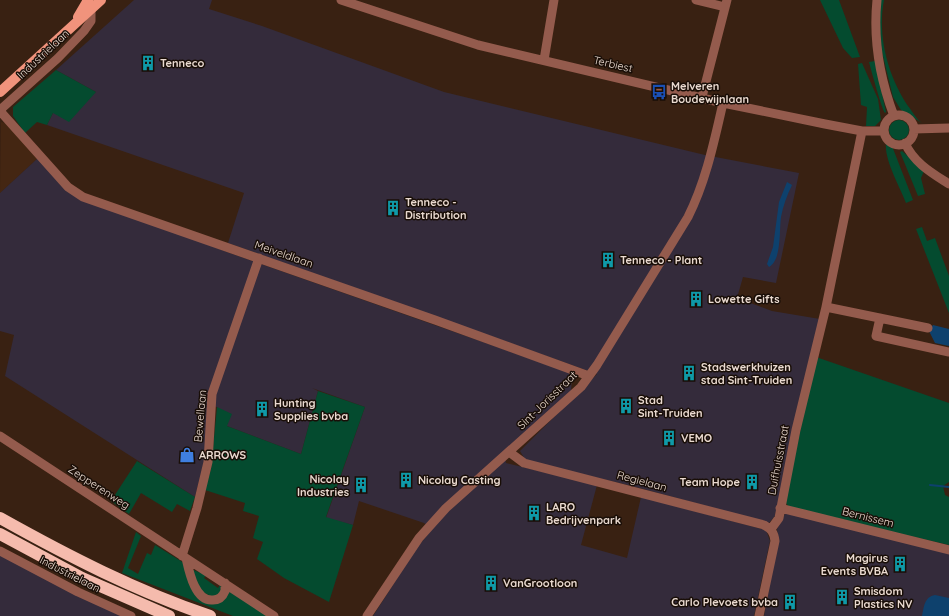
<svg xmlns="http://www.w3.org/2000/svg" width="949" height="616" font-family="Quicksand,sans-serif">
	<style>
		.built { fill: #442612 }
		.industrial { fill: #342b3b }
		.green { fill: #044b2f }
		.water { fill: #0e416d }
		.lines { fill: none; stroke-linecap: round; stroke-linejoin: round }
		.stream { stroke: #0e416d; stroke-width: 2 }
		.minor { stroke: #945b4d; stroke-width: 9 }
		.major { stroke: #f1937c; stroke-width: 10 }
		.highway { stroke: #f5bbad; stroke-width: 12 }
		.labels { text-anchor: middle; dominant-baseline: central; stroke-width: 3; stroke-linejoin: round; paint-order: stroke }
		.street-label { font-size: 11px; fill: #eadad0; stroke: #190e07 }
		.poi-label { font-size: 11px; font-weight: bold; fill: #eadad0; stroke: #190e07; text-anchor: start }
	</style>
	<rect width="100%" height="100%" fill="#392112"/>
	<path class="built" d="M1 122 6 123 38 158 0 193Z"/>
	<path class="industrial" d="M134 0H212L209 9 262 26 444 92 705 155 799 173 776 283 743 277 737 298 772 311 820 319 775 516 769 523 632 486 526 461 520 451 597 374 228 243 244 193 47 125 53 113 96 92 56 70Z
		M38 158 69 192 227 252 568 372 572 377 571 391 504 453 506 463 597 485 581 545 627 558 641 497 766 530 770 541 754 616H373L416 549 432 529 424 523 359 501 353 525 326 518 365 407 312 388 318 391 301 454 227 426 217 407 208 406 206 454 195 497 5 376 14 335 0 331V193Z
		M786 512 949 552V616H764L778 538 777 529Z
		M0 555 122 616H0Z"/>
	<path class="green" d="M820 0H839L860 57 852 58 843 48Z
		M881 0H884C877 36 888 76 908 106 913 112 916 119 922 123L901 110 893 97 881 48 879 17Z
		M875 61 886 112 885 113C882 110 871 70 869 62Z
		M862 63 878 99 881 120 875 126H866L867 107 861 105 858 64Z
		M56 70 96 92 69 122 53 113 47 125 37 122 25 133 13 116V107Z
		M889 130a10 10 0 1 1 20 0a10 10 0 1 1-20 0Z
		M886 143 892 146 913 200 906 203C900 187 884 160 886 143Z
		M902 151 924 171 921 178 925 194 918 196 900 152Z
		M922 227 927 241 935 238 949 276V313L916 229Z
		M816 357 949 403V482L943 486 945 495 949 497V545L790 508 785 502Z
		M318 391 365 407 326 517 353 525 329 602 284 578 257 559 263 542 253 538 259 516 243 511 245 503 205 490 211 469 217 407 232 414 227 426 301 454Z
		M137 461 195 497 190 511 177 504 172 512 141 493 129 514 111 501Z
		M136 532 141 536 128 568 138 574 147 553 151 555 155 545 184 563 210 602 229 589 268 616H233L122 573Z
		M191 569 206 575 204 578 218 588 220 585 223 589 214 598 201 591Z"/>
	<path class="water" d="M787 182 792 185C787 195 783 206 781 217 779 230 782 260 769 267L767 264 773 247 779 202Z
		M933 325 949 329V346L935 343 929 331Z
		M935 595 949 598V616H922C924 607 924 597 935 595Z"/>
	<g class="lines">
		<path class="stream" d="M930 485 949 487"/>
		<path class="minor" d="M341 0 478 45 723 103 825 124 862 131H884
			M696 0 725 7
			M877 0C873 39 880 79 894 116
			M544 60 554 0
			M702 97 727 0
			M0 110 58 58 84 31 91 21V10
			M0 111 68 187 83 197 435 320 589 376
			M884 130a15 15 0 1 1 30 0a15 15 0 1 1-30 0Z
			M914 129 949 128
			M905 143C914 163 932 173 949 184
			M826 307 928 328
			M880 318 876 336 949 352
			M0 436 274 616
			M509 452 524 463 764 525C771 529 774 532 775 541L759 616
			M780 508 949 550
			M771 529 779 518 796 430 826 307 862 131
			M0 551 78 592 131 616
			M182 556 197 508 208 462 212 394 259 258
			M186 558C189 571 195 602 213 600 219 600 223 596 225 591V583
			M367 616 419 538 446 508 581 387 597 365 688 217C706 181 714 142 723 103"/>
		<path class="major" d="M78 17 88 0
			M0 92 101 0"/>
		<path class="highway" d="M0 518C68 556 136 591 210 616
			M0 534 82 578 169 616"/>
	</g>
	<defs>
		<symbol id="building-bare" viewBox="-9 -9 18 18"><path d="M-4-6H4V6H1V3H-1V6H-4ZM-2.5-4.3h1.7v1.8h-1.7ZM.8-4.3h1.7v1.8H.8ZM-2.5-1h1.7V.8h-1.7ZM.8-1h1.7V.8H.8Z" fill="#0f9aa8" stroke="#190e07" stroke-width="2.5" paint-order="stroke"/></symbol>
		<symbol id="bus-bare" viewBox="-9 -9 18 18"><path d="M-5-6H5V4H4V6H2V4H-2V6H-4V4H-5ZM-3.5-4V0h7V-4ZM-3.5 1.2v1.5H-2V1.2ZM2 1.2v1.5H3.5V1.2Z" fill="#1a4fb4" stroke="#190e07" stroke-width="2.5" paint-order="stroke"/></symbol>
		<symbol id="shop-bare" viewBox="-9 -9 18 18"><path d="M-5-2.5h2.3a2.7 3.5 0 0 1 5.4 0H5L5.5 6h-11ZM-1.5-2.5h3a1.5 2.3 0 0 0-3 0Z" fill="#3f7fe0" stroke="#190e07" stroke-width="2.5" paint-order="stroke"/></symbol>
	</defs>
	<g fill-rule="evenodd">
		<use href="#building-bare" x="137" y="52" width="22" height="22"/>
		<use href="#bus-bare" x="648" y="81" width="22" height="22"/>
		<use href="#building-bare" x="382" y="197" width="22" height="22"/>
		<use href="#building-bare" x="597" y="249" width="22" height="22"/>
		<use href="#building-bare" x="685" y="288" width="22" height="22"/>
		<use href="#building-bare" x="678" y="362" width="22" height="22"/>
		<use href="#building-bare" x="615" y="395" width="22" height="22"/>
		<use href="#building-bare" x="251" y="398" width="22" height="22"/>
		<use href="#building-bare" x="658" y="427" width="22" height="22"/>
		<use href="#shop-bare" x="176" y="444" width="22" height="22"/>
		<use href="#building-bare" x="395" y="469" width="22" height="22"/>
		<use href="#building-bare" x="741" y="471" width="22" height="22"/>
		<use href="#building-bare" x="350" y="474" width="22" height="22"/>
		<use href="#building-bare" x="523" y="502" width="22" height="22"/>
		<use href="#building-bare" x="889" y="553" width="22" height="22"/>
		<use href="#building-bare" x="480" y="572" width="22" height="22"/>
		<use href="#building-bare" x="831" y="586" width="22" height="22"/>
		<use href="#building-bare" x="779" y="591" width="22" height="22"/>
	</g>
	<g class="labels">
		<g class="street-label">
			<text transform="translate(43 54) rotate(-43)">Industrielaan</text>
			<text transform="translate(613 64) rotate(13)">Terbiest</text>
			<text transform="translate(284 254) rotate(19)">Meiveldlaan</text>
			<text transform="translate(547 400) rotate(-44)">Sint-Jorisstraat</text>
			<text transform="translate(200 416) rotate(-85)">Bewellaan</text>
			<text transform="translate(778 460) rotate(-79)">Duifhuisstraat</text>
			<text transform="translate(642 481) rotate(15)">Regielaan</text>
			<text transform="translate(99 487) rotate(33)">Zepperenweg</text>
			<text transform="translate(868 517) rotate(14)">Bernissem</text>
			<text transform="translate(70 574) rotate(27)">Industrielaan</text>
		</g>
		<g class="poi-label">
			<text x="160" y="63">Tenneco</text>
			<text x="671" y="86">Melveren<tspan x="671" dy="13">Boudewijnlaan</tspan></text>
			<text x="405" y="202">Tenneco -<tspan x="405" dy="13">Distribution</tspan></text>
			<text x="620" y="260">Tenneco - Plant</text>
			<text x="708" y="299">Lowette Gifts</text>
			<text x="701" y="367">Stadswerkhuizen<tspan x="701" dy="13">stad Sint-Truiden</tspan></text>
			<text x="638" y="400">Stad<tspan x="638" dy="13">Sint-Truiden</tspan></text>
			<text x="274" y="403">Hunting<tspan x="274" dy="13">Supplies bvba</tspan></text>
			<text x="681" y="438">VEMO</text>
			<text x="199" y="455">ARROWS</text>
			<text x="349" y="479" text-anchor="end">Nicolay<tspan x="349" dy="13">Industries</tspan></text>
			<text x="418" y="480">Nicolay Casting</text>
			<text x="740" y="482" text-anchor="end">Team Hope</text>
			<text x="546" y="507">LARO<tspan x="546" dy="13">Bedrijvenpark</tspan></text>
			<text x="888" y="558" text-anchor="end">Magirus<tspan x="888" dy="13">Events BVBA</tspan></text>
			<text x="503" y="583">VanGrootloon</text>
			<text x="854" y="591">Smisdom<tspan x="854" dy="13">Plastics NV</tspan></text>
			<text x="778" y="602" text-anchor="end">Carlo Plevoets bvba</text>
		</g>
	</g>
</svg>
